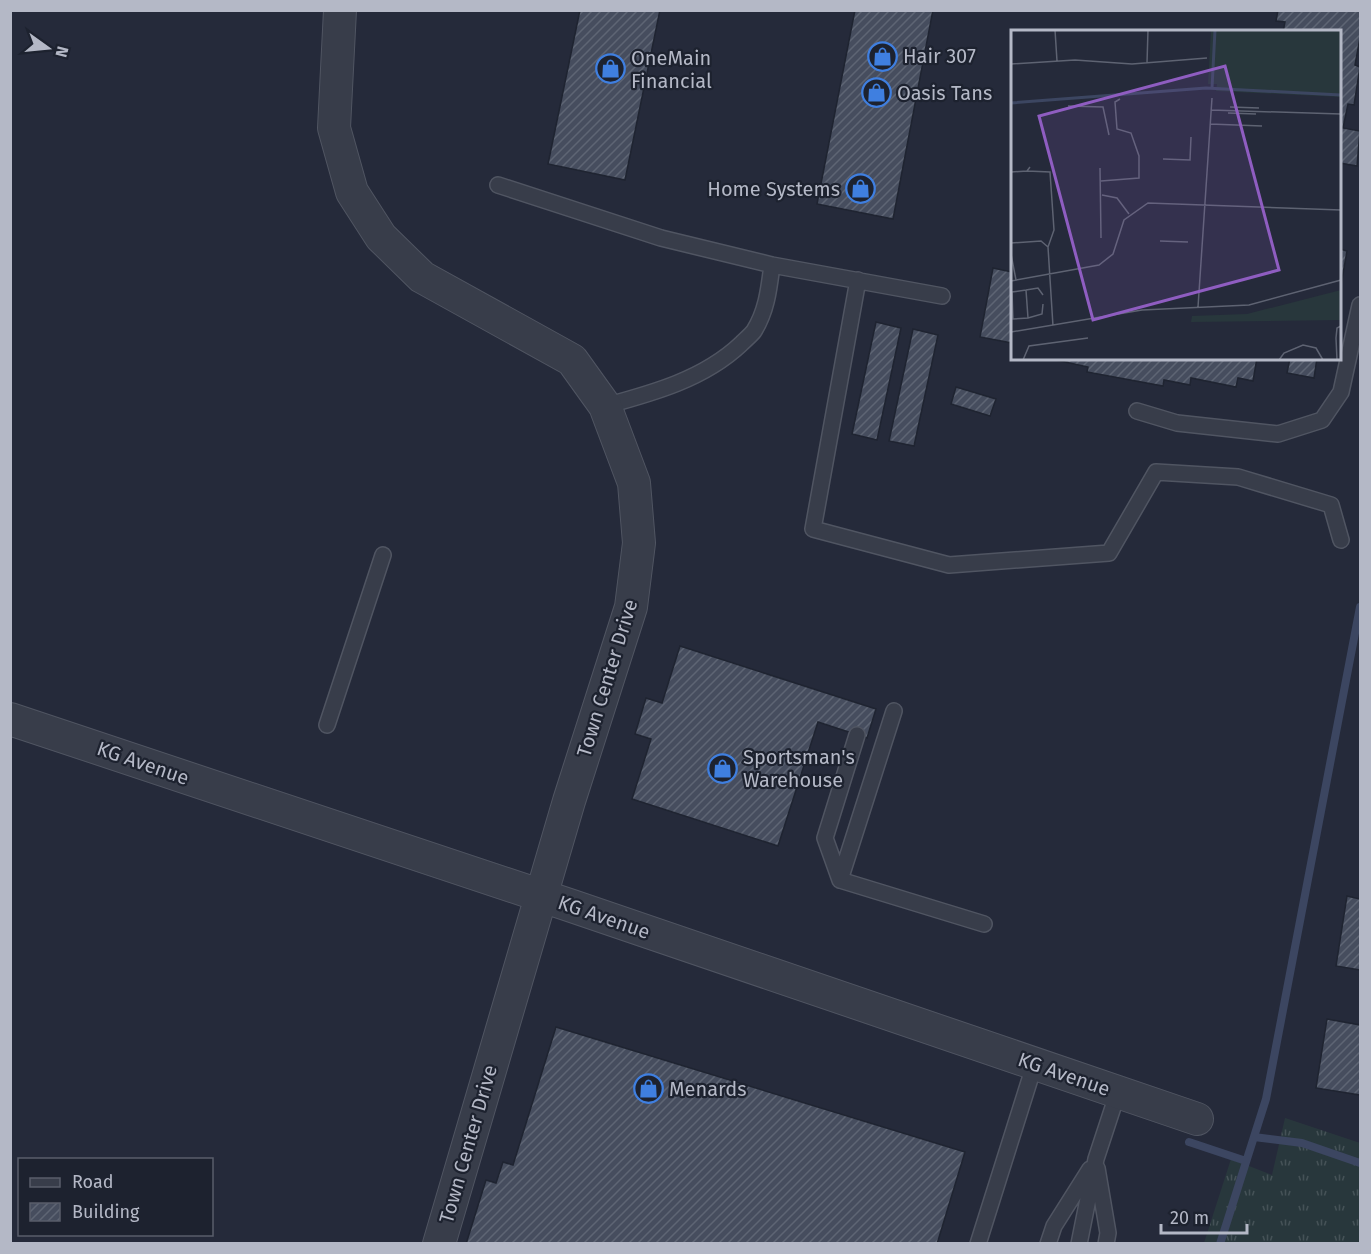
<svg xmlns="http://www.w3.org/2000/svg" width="1371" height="1254" font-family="'Fira Sans',sans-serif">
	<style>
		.grass { fill: url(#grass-tufts) }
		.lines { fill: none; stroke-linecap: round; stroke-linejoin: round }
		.stream { stroke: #3c4661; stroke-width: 8 }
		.building { fill: url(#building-hatch); stroke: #1f2431; stroke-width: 1.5 }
		.lane-casing { stroke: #505562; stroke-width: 18 }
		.street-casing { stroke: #505562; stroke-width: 34 }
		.lane { stroke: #383d4a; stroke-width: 15 }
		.street { stroke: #383d4a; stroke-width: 32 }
		.labels { text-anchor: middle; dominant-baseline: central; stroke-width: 4.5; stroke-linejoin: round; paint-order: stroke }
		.poi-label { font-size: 20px; fill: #b4b8c6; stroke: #1d222f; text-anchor: start }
		.street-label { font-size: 20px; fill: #b4b8c6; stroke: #1d222f }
		.inset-river { fill: none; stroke: #3c4661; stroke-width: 3 }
		.inset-road { fill: none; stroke: #5e6372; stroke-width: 1.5 }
		.view { fill: #8f5dc1; fill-opacity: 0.15; stroke: #8f5dc1; stroke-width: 3 }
		.inset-edge { fill: none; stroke: #b4b8c6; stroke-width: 3 }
	</style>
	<defs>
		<pattern id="grass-tufts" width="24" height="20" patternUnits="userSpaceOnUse" patternTransform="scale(1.5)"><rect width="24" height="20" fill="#28373c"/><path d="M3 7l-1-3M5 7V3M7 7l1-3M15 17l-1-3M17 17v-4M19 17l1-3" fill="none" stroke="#455257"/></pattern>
		<pattern id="building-hatch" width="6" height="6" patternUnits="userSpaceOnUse" patternTransform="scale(1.5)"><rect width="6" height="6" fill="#464d5e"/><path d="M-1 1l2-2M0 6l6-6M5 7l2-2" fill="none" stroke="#5e6574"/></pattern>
	</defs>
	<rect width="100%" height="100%" fill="#252a3a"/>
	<path class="grass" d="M1285 1118 1360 1143V1243H1204L1231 1159 1272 1175Z"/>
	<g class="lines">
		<path class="stream" d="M1254 1137 1302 1143 1360 1163
			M1189 1142 1246 1161
			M1220 1244 1266 1099 1360 607"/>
	</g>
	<path class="building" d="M580 10H660L625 180 548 164Z
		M855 10H933L893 219 817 204Z
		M1278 10H1360V38L1355 65 1360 67 1354 105 1348 104 1343 128 1360 131 1357 166 1340 163V32H1283L1285 22 1276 21Z
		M1340 249 1347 251 1340 291Z
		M993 268 1012 272V343L980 337Z
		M876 322 901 328 877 440 852 434Z
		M913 329 938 335 914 446 889 441Z
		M1057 358H1257L1253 381 1238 378 1236 387 1191 378 1190 385 1164 380 1163 386 1087 372 1088 367 1056 360Z
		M1290 358H1317L1314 378 1287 373Z
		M956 387 996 399 990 416 951 404Z
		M680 646 876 709 867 738 818 722 778 846 632 799 651 739 635 734 646 698 662 703Z
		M1347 896 1360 899V970L1336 966Z
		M1327 1019 1360 1025V1095L1316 1088Z
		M556 1027 965 1152 937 1244H466L486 1180 496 1183 503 1162 513 1165Z"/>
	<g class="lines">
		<defs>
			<path id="lane" d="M498 185 661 238 772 265 942 296
				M858 280 813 529 949 565 1109 553 1156 472 1238 477 1331 505 1341 540
				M605 406C653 393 704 379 741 344 745 340 751 335 754 331 767 310 769 288 772 265
				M1137 411 1177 423 1278 434 1322 420 1341 392 1360 305
				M894 711 840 880 984 924
				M327 725 383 555
				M840 880 825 838 857 735
				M1097 1168 1108 1233 1106 1244
				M978 1244 1035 1063
				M1048 1244 1054 1226 1090 1169
				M1079 1244 1096 1159 1118 1092"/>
			<path id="street" d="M340 10 334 128 352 192 381 237 422 277 572 360 605 406 634 483 639 543 631 607 569 801 439 1244
				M10 719 572 906 1197 1119"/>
		</defs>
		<use href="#lane" class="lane-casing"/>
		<use href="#street" class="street-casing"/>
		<use href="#lane" class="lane"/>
		<use href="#street" class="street"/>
	</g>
	<defs>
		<symbol id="shop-ring" viewBox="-11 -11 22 22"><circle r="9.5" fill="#1d222f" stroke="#3f7fe0" stroke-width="1.5"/><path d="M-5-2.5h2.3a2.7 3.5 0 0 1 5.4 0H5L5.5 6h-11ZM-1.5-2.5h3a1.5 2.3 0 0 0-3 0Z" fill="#3f7fe0"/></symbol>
	</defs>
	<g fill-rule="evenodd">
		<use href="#shop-ring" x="866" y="40" width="33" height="33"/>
		<use href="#shop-ring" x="594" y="52" width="33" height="33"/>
		<use href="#shop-ring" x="860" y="76" width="33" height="33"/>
		<use href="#shop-ring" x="844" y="172" width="33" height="33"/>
		<use href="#shop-ring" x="706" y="752" width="33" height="33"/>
		<use href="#shop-ring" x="632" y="1072" width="33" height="33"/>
	</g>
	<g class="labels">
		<g class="poi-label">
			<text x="903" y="56">Hair 307</text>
			<text x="631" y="58">OneMain<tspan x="631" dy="23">Financial</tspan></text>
			<text x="897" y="93">Oasis Tans</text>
			<text x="840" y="189" text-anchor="end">Home Systems</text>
			<text x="743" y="757">Sportsman's<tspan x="743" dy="23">Warehouse</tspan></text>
			<text x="669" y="1089">Menards</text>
		</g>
		<g class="street-label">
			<text transform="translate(607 678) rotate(-73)">Town Center Drive</text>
			<text transform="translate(143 763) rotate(19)">KG Avenue</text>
			<text transform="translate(604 917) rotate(19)">KG Avenue</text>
			<text transform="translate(1064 1074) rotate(19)">KG Avenue</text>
			<text transform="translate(468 1144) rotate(-74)">Town Center Drive</text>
		</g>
	</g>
	<g transform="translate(1011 30)">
		<rect width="330" height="330" fill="#252a3a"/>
		<path d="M200 0H330V67L205 61 206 54H197ZM330 260V290L180 292 181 286 236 284Z" fill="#28373c"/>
		<path class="inset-river" d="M201 58 204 0M0 73 195 58 330 65"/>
		<path class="inset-road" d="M44 0 46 31M136 33 137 0M0 34 64 30 121 34 196 28M57 76 92 77 98 105M219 77 248 78M200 80 330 84M217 83 245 84M199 94 251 96M152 129 179 130 180 107M89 138 90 208M16 141 39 142 43 200 37 217 42 296M0 142 16 141 19 137M90 151 128 148V126L120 103 106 99 104 72 109 69M91 165 106 168 118 184M149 211 177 212M0 213 30 211 37 217M0 224 5 250M0 251 88 235 102 224 113 190 137 173 330 180M15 260 17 288 2 289 1 262 15 260 27 258 32 265M187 277 201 68M17 288 31 284 32 274M0 302 131 280 238 275 330 250M12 330 18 316 77 308M268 330 273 323 292 315 305 318 312 330M326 330 325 308 326 298 330 296"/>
		<path class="view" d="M214 36 268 240 82 290 28 86Z"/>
		<rect width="330" height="330" class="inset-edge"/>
	</g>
	<rect width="1371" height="1254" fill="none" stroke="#b4b8c6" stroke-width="24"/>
	<rect x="18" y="1158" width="195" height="78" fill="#1d222f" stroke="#595e6b" stroke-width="1.5"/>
	<rect x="30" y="1178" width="30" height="9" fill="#383d4a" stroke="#595e6b" stroke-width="1.5"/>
	<text x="72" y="1188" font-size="18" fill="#b4b8c6">Road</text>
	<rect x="30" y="1203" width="30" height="18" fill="url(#building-hatch)" stroke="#595e6b" stroke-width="1.5"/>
	<text x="72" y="1218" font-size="18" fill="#b4b8c6">Building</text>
	<g transform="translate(48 48) rotate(105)" stroke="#1d222f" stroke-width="4.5" paint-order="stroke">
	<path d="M0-4.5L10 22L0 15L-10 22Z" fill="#b4b8c6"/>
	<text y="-9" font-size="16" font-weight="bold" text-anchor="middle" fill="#b4b8c6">N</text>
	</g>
	<path d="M1161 1224v9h86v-9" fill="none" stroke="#b4b8c6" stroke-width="3"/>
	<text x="1170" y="1224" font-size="18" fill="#b4b8c6" stroke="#1d222f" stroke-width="4.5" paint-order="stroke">20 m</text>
</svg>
